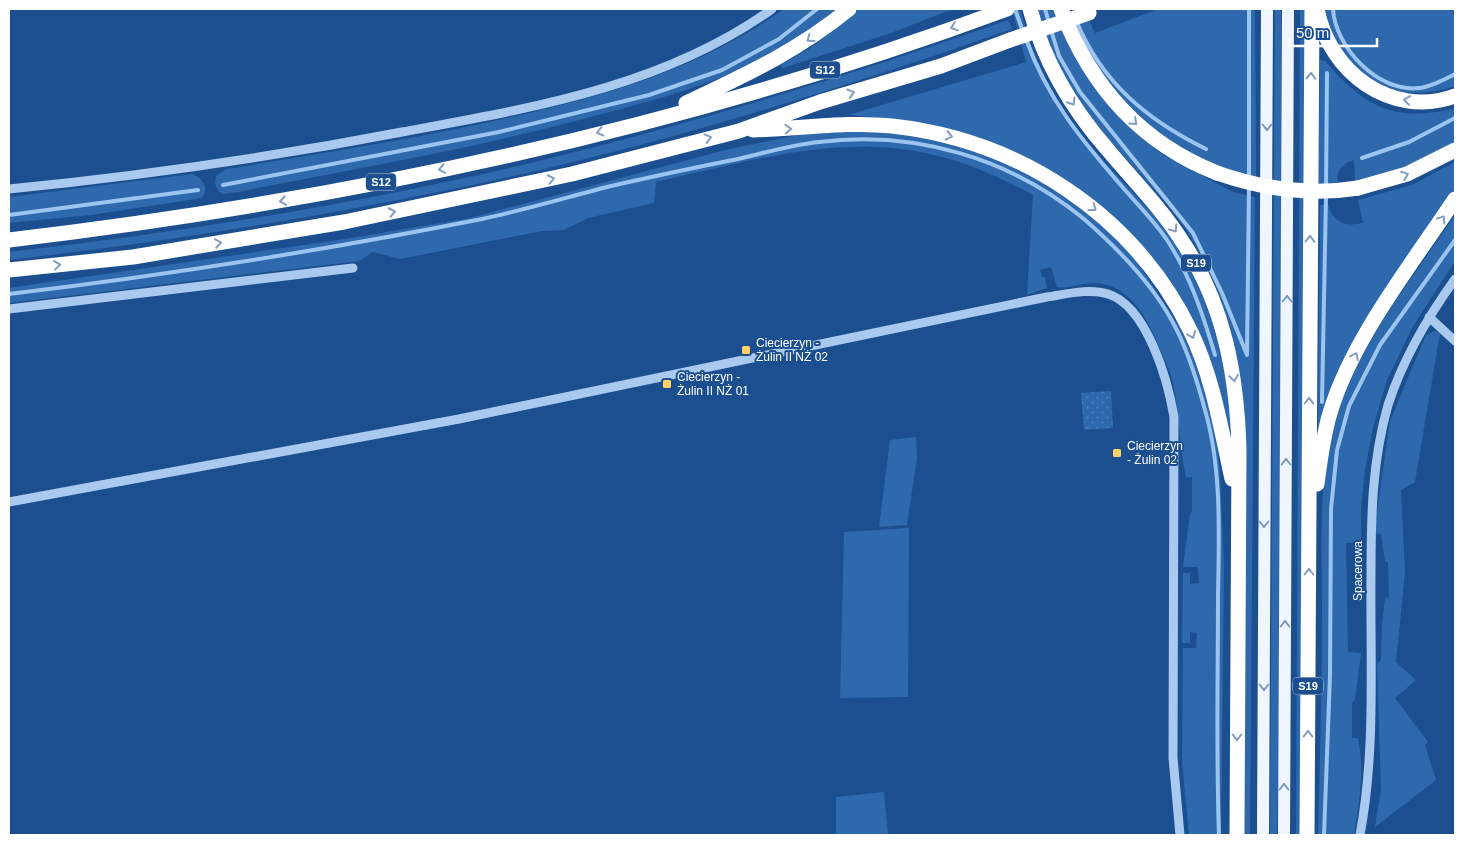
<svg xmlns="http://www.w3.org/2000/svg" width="1464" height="844" font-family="Helvetica,sans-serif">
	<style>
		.grass { fill: #2e69ad }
		.park { fill: url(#park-dots) }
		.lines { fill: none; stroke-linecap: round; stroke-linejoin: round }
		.stream { stroke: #9cc4f0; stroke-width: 4 }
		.minor { stroke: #a9c9ee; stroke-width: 9 }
		.major { stroke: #f0f6ff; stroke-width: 12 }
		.highway { stroke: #fff; stroke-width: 15 }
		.highway-bridge { stroke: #fff; stroke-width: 15 }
		.oneway { stroke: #829ec1 }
		.oneway2 { stroke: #7b9ac1 }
		.poi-dot { fill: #ffd166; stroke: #1b4f8f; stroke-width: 2 }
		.labels { text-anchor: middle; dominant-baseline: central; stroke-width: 4; stroke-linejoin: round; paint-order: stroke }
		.shield { fill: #1b4f8f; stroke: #bbcadd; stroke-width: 1 }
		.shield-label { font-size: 11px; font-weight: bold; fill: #fff }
		.poi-label { font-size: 12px; fill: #fff; stroke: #1b4f8f; text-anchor: start }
		.street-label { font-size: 12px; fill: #fff; stroke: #1b4f8f }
	</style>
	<defs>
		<pattern id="park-dots" width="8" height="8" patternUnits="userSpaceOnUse" patternTransform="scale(1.25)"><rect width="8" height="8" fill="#2e69ad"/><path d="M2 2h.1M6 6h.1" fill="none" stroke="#4d80b9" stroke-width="1.8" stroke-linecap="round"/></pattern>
	</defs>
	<rect width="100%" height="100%" fill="#1b4f8f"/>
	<path class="grass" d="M784 9H837C757 75 676 95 579 120 467 150 352 169 238 192L223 194C216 190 214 185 216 176L227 169C317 154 408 140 498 120 601 97 696 71 784 9Z
		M859 9H953L891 33 783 68 780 65 810 48Z
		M1012 9H1020C1031 47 1042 75 1063 109 1092 155 1135 190 1168 233 1204 280 1239 385 1229 444 1217 410 1206 377 1194 343 1189 328 1185 311 1178 297 1166 272 1147 250 1128 231 1050 151 957 123 848 115L1026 62Z
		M1038 9H1056L1112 107 1129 127 1163 155 1233 192 1255 197 1250 835H1245L1244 416C1237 347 1223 282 1182 224 1151 181 1109 145 1079 102 1063 80 1044 35 1038 9Z
		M1073 9H1084L1095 33 1158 9H1255L1256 179C1197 166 1140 127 1104 79 1089 58 1080 33 1073 9Z
		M1275 9H1281L1283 485 1277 835H1270Z
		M1300 9H1307L1303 835H1296Z
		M1325 9H1455V86C1420 99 1375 94 1349 65 1336 50 1329 28 1325 9Z
		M1008 20 1012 29C821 96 626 155 428 194 289 222 150 244 9 260V252C188 232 368 202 543 160 701 121 855 74 1008 20Z
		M1320 60 1325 61C1366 108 1394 123 1455 108V145L1435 157 1355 183 1354 160C1343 163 1335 171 1338 183L1318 184Z
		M869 129 920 134 1002 159 1062 193 1112 234 1137 262 1182 331 1200 369 1215 431 1220 471 1224 568 1221 835H1189L1182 761 1183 648H1196L1197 633 1190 632V643H1182L1183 573H1190V584L1199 583 1198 567H1183L1190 513 1192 512V477L1186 478C1179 447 1180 414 1173 383 1171 373 1166 363 1162 354 1150 325 1137 292 1103 284 1087 280 1072 289 1057 287L1051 267 1040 270 1042 277H1045L1047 288 1027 295 1033 195C1001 178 969 163 934 155 842 132 745 162 656 182L654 203 588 218 564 230 542 231 400 259 373 252 359 261 9 303V288L345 239 470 218 729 149 809 133Z
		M1455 162V191L1395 282 1318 428 1320 205 1328 204C1333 223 1345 227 1363 223L1358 200 1412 185Z
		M193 174C202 178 210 188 202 197L196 199 91 215 9 223V197Z
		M1455 215V261L1412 328 1387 380 1373 428 1365 470 1361 507V542L1346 543 1348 652 1361 653 1355 700 1352 702V738H1358C1365 773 1359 801 1354 835H1318C1320 759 1322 684 1322 608 1322 546 1317 468 1338 409 1364 338 1414 276 1455 215Z
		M1435 331 1440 333 1415 482 1401 490 1405 572 1396 662 1416 680 1395 698 1428 742 1425 745 1436 780 1375 827 1381 789 1377 664 1381 660 1382 624 1385 598 1389 597 1388 562H1385L1381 534 1374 533 1390 421 1426 335Z
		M916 437 917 458 907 525 879 527 890 440Z
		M909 528 908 697 840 698 844 532Z
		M884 792 888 835H836V797Z"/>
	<path class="park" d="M1111 391 1113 428 1084 430 1081 393Z"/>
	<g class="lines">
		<path class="stream" d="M1015 9 1023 32
			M1045 9 1049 23
			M1249 9V179
			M1333 9C1335 47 1378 93 1419 88 1431 87 1445 79 1455 74
			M1076 20C1101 82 1147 120 1206 149
			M1051 30 1059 56 1080 92 1193 233 1222 293 1247 355 1249 186
			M1026 39C1047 99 1084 143 1125 190 1139 206 1155 222 1167 240 1190 275 1203 315 1215 355
			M1362 158 1409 142 1455 118
			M223 185 499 132 649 95 722 70 779 39 817 9
			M1326 189 1327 73
			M9 215 198 190
			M9 294C167 275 326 250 482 219 525 210 568 197 611 186 651 177 692 168 733 160 761 154 790 145 819 142 915 130 1010 158 1084 219 1115 246 1151 283 1171 319 1187 347 1197 380 1205 410 1222 469 1219 535 1218 596 1218 676 1216 755 1219 835
			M1322 402 1326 196
			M1324 835 1330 675 1331 509 1337 450 1349 406 1380 345 1455 240"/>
		<path class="minor" d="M9 189C141 176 272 157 402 132 531 108 663 87 772 9
			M9 309 353 268
			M1429 317 1455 341
			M9 502 459 419 1047 297C1067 294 1089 288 1108 294 1147 306 1168 381 1174 417L1173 758 1180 835
			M1360 835C1376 750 1370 661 1371 574 1371 517 1372 461 1388 405 1403 359 1427 318 1455 279"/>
		<path class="major" d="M1263 835 1267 9
			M1284 835 1288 9"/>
		<path class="highway" d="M1030 9C1044 62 1072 109 1108 150 1133 180 1161 208 1182 241 1224 304 1237 375 1239 449L1237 835
			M1061 9C1090 85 1141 143 1217 173
			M1317 9C1329 72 1391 119 1455 96
			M686 103C747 74 796 52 849 9
			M753 130C799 129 847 121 892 126 1019 140 1133 214 1190 330 1213 377 1221 429 1232 479
			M1358 188 1407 174 1455 150
			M9 240C348 200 686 128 1007 9
			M9 270 133 257 344 222 572 174 739 131 820 102 941 66 1010 40
			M1317 484C1320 461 1323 436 1330 413 1352 339 1412 264 1455 199
			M1307 835 1312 9"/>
		<path class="highway-bridge" d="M1010 40 1089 13
			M1217 173C1263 189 1309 196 1358 188"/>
	</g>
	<defs><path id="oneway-chevron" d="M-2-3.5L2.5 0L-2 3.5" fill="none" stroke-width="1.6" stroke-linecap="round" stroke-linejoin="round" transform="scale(1.25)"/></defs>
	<g class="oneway">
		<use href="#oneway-chevron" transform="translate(954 27) rotate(161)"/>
		<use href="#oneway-chevron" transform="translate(810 39) rotate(144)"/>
		<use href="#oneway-chevron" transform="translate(1311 76) rotate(-89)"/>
		<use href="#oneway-chevron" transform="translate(851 93) rotate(-17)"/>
		<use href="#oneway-chevron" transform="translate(1407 100) rotate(-172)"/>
		<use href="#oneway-chevron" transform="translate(1072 102) rotate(58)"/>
		<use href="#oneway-chevron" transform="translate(1134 122) rotate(42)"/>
		<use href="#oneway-chevron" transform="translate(788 129) rotate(-2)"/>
		<use href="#oneway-chevron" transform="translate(600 132) rotate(166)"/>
		<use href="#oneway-chevron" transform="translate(949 136) rotate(13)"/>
		<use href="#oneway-chevron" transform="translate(708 138) rotate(-15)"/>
		<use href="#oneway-chevron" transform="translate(442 169) rotate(169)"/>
		<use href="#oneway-chevron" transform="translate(1405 175) rotate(-21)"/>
		<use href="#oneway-chevron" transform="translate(551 179) rotate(-12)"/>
		<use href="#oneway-chevron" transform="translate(283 201) rotate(171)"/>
		<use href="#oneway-chevron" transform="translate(1093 208) rotate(37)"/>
		<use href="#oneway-chevron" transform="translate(392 212) rotate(-12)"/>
		<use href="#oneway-chevron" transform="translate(1442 219) rotate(-56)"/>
		<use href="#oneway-chevron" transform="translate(1174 229) rotate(55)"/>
		<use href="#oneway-chevron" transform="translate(1310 239) rotate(-89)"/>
		<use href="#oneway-chevron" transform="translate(218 243) rotate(-9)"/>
		<use href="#oneway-chevron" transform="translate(57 265) rotate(-6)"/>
		<use href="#oneway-chevron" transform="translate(1192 335) rotate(67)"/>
		<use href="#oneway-chevron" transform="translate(1355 356) rotate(-64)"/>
		<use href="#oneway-chevron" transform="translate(1234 378) rotate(81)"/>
		<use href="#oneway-chevron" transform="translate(1309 401) rotate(-90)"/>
		<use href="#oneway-chevron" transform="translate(1309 572) rotate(-90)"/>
		<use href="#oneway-chevron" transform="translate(1308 734) rotate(-90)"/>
		<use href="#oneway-chevron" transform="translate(1237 737) rotate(90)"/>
	</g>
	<g class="oneway2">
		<use href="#oneway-chevron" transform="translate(1267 127) rotate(90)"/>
		<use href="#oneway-chevron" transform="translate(1287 299) rotate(-90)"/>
		<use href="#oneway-chevron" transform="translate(1286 462) rotate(-90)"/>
		<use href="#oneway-chevron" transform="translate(1264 524) rotate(90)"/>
		<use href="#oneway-chevron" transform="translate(1285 624) rotate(-90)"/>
		<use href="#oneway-chevron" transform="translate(1264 687) rotate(90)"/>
		<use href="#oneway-chevron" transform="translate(1284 787) rotate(-90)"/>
	</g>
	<g class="poi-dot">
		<rect x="741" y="345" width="10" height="10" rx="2.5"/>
		<rect x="662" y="379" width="10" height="10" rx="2.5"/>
		<rect x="1112" y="448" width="10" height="10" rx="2.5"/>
	</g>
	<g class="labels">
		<g class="shield">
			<rect x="810" y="61.5" width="30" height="17" rx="4"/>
			<rect x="366" y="173.5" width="30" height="17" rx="4"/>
			<rect x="1181" y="254.5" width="30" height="17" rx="4"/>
			<rect x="1293" y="677.5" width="30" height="17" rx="4"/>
		</g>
		<g class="shield-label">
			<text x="825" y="70">S12</text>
			<text x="381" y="182">S12</text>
			<text x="1196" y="263">S19</text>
			<text x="1308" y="686">S19</text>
		</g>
		<g class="poi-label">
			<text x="756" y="343">Ciecierzyn -<tspan x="756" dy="14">Żulin II NŻ 02</tspan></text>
			<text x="677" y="377">Ciecierzyn -<tspan x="677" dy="14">Żulin II NŻ 01</tspan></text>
			<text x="1127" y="446">Ciecierzyn<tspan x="1127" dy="14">- Żulin 02</tspan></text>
		</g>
		<g class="street-label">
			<text transform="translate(1358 571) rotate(-90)">Spacerowa</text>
		</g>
	</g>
	<rect width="1464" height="844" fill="none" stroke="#ffffff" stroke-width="20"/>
	<path d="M1289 38v8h88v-8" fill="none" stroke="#ffffff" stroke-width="2.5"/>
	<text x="1296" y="38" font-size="15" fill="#ffffff" stroke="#1b4f8f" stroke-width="4" paint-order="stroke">50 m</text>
</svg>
